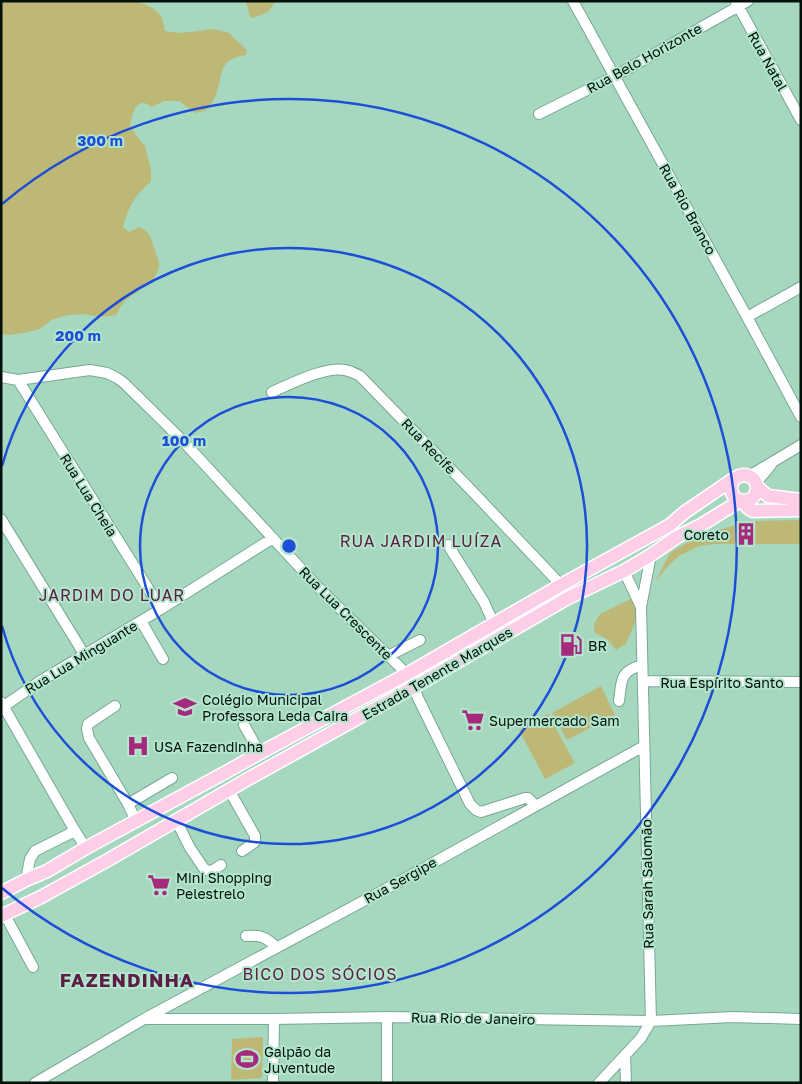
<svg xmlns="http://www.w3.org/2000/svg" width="802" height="1084" font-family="'Golos Text',sans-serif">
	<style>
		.green { fill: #beb877 }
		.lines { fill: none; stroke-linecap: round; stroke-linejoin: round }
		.minor-casing { stroke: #78a891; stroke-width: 12 }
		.major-casing { stroke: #fff; stroke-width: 15 }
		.minor { stroke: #fff; stroke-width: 10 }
		.major { stroke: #fecee9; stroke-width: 12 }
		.ring { fill: none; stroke: #1d4ed8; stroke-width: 2.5 }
		.labels { text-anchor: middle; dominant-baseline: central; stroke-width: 4; stroke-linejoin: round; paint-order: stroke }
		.street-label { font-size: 14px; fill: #011008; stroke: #b3e5cd }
		.poi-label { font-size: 14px; fill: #011008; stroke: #b3e5cd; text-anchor: start }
		.quarter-label { font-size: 16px; letter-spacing: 1px; fill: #5b1f46; stroke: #b3e5cd }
		.district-label { font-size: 19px; font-weight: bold; letter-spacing: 1px; fill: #5b1f46; stroke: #b3e5cd }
		.centre { fill: #1d4ed8; stroke: #b3e5cd; stroke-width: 2.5 }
		.ring-label { font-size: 15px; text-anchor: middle; font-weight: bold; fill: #1d4ed8; stroke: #b3e5cd; stroke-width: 4; stroke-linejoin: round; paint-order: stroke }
	</style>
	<rect width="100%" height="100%" fill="#a6d8c0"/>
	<path class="green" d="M1 1H134C142 3 155 7 160 15 163 19 164 26 165 31L181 33 214 29 229 33 247 50 246 55C217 60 224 73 216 95 214 101 209 106 205 111L195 113 179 101H164L152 107C136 94 132 115 130 127L145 146 151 170V182C134 195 129 207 123 227L129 232 139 227C150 232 151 237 154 248 156 253 158 258 159 263 161 281 134 292 124 302 121 306 118 311 116 315L100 317 84 314 68 315 53 319 40 329 24 333 9 335 1 334Z
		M246 1H276L268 12 253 18 250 17Z
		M801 520V544H716L699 546 679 556 667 567 655 582 670 553 700 535 751 521Z
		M631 599 634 602 636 620 626 644 616 650 608 640 594 632V624L600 614Z
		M601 686 615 715 567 740 552 713Z
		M548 714 575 763 545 779 519 730Z
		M263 1037 262 1078 231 1080 232 1039Z"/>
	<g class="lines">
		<defs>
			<path id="minor" d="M573 1 747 317 801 417
				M736 2 801 120
				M539 114 615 76 748 1
				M747 317 801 287
				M1 377 18 380 90 370 107 373 117 378 124 383 182 440 318 587 407 674
				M18 380 161 609
				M272 392C291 384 325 366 345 370 350 371 355 373 360 376L473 492 561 585
				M749 476 801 445
				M756 483 771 465
				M1 519 84 654
				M448 545 484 602 494 624
				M624 571 641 607
				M141 621 163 659
				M388 656 420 640
				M643 681 801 682
				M414 687 418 698 470 804 476 810 481 812 525 798H528L536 806
				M619 701C622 680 619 672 642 665
				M1 702 75 831 86 848
				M4 706 42 680 161 609 273 538
				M115 706 88 724 87 729 89 738 128 804 136 821
				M244 725 260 753
				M229 790 255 836V842L242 851
				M128 804 172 778
				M176 820 190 848 205 870 212 871 221 865
				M26 880 30 859 35 851 75 831
				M5 915 33 967
				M246 936C261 935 266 937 276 947
				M147 1019H274L387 1017 651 1021 733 1017 801 1019
				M625 1055 626 1083
				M35 1083 144 1019 395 884 644 746
				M273 1083 274 1019
				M387 1083V1017
				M599 1083 641 1038 651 1021 641 607 651 555"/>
			<path id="major" d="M731 488a13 13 0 1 1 26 0a13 13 0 1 1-26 0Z
				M757 486 762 491 768 496 801 500
				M743 502 748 508 753 511 801 510
				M1 893 26 880 47 871 86 848 228 771 260 753 407 674 561 585 670 525 685 512 735 478
				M1 916 41 897 108 860 248 779 414 687 568 598 624 571 651 555 677 537 701 525 740 501"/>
		</defs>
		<use href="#minor" class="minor-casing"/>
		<use href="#major" class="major-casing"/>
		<use href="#minor" class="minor"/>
		<use href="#major" class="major"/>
	</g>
	<g class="ring">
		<circle cx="289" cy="546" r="149"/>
		<path d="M2 466A298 298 0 1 1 2 626"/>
		<path d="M2 204A447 447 0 1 1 2 888"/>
	</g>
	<defs>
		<symbol id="building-bare" viewBox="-9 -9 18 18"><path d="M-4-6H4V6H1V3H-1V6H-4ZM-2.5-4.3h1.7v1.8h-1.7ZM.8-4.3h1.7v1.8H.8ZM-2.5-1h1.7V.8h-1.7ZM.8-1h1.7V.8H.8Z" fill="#a5297d" stroke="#b3e5cd" stroke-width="2.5" paint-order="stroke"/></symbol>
		<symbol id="fuel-bare" viewBox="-9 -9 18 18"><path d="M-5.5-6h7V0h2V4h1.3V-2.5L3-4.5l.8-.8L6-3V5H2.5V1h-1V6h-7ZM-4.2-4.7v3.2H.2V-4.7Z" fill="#a5297d" stroke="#b3e5cd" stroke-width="2.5" paint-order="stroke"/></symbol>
		<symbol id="school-bare" viewBox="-9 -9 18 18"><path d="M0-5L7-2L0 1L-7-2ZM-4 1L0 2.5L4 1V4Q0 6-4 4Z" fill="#a5297d" stroke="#b3e5cd" stroke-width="2.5" paint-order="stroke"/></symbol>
		<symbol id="supermarket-bare" viewBox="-9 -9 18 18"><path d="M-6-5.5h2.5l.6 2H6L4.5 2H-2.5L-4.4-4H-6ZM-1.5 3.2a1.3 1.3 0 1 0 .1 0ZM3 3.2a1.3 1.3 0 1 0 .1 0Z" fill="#a5297d" stroke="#b3e5cd" stroke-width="2.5" paint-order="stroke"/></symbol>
		<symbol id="hospital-bare" viewBox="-9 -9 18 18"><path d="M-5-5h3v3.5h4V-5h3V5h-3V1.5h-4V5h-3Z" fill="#a5297d" stroke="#b3e5cd" stroke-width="2.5" paint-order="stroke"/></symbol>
		<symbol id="stadium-bare" viewBox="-9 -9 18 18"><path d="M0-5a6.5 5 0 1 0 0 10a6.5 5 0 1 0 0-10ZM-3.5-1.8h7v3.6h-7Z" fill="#a5297d" stroke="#b3e5cd" stroke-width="2.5" paint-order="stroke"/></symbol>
	</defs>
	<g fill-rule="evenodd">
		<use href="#building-bare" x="730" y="518" width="32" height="32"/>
		<use href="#fuel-bare" x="555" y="629" width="32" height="32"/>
		<use href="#school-bare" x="169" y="691" width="32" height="32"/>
		<use href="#supermarket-bare" x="457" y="704" width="32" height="32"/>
		<use href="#hospital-bare" x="122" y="730" width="32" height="32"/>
		<use href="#supermarket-bare" x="143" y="869" width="32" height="32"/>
		<use href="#stadium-bare" x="231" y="1043" width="32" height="32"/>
	</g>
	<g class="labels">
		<g class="street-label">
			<text transform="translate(644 58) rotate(-29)">Rua Belo Horizonte</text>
			<text transform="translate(768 61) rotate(61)">Rua Natal</text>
			<text transform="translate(688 209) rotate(61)">Rua Rio Branco</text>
			<text transform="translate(429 446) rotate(46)">Rua Recife</text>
			<text transform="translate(89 495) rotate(58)">Rua Lua Cheia</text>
			<text transform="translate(346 613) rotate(45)">Rua Lua Crescente</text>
			<text transform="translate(81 657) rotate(-31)">Rua Lua Minguante</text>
			<text transform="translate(437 673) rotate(-30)">Estrada Tenente Marques</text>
			<text x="722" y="682">Rua Espírito Santo</text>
			<text transform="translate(400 880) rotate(-29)">Rua Sergipe</text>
			<text transform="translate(647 884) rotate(-91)">Rua Sarah Salomão</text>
			<text transform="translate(473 1018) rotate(1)">Rua Rio de Janeiro</text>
		</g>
		<g class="poi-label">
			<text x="729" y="534" text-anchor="end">Coreto</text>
			<text x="588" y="645">BR</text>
			<text x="202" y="699">Colégio Municipal<tspan x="202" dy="16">Professora Leda Caira</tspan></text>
			<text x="489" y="720">Supermercado Sam</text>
			<text x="154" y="746">USA Fazendinha</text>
			<text x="176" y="877">Mini Shopping<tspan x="176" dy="16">Pelestrelo</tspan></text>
			<text x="264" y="1051">Galpão da<tspan x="264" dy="16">Juventude</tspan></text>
		</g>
		<g class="quarter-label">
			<text x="421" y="541">RUA JARDIM LUÍZA</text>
			<text x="112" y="595">JARDIM DO LUAR</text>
			<text x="320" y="974">BICO DOS SÓCIOS</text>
		</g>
		<g class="district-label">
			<text x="127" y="979">FAZENDINHA</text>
		</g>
	</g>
	<circle cx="289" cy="546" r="8" class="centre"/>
	<g class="ring-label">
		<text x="100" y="146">300 m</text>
		<text x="78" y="341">200 m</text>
		<text x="184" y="446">100 m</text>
	</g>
	<rect width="802" height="1084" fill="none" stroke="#011008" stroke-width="5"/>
</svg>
